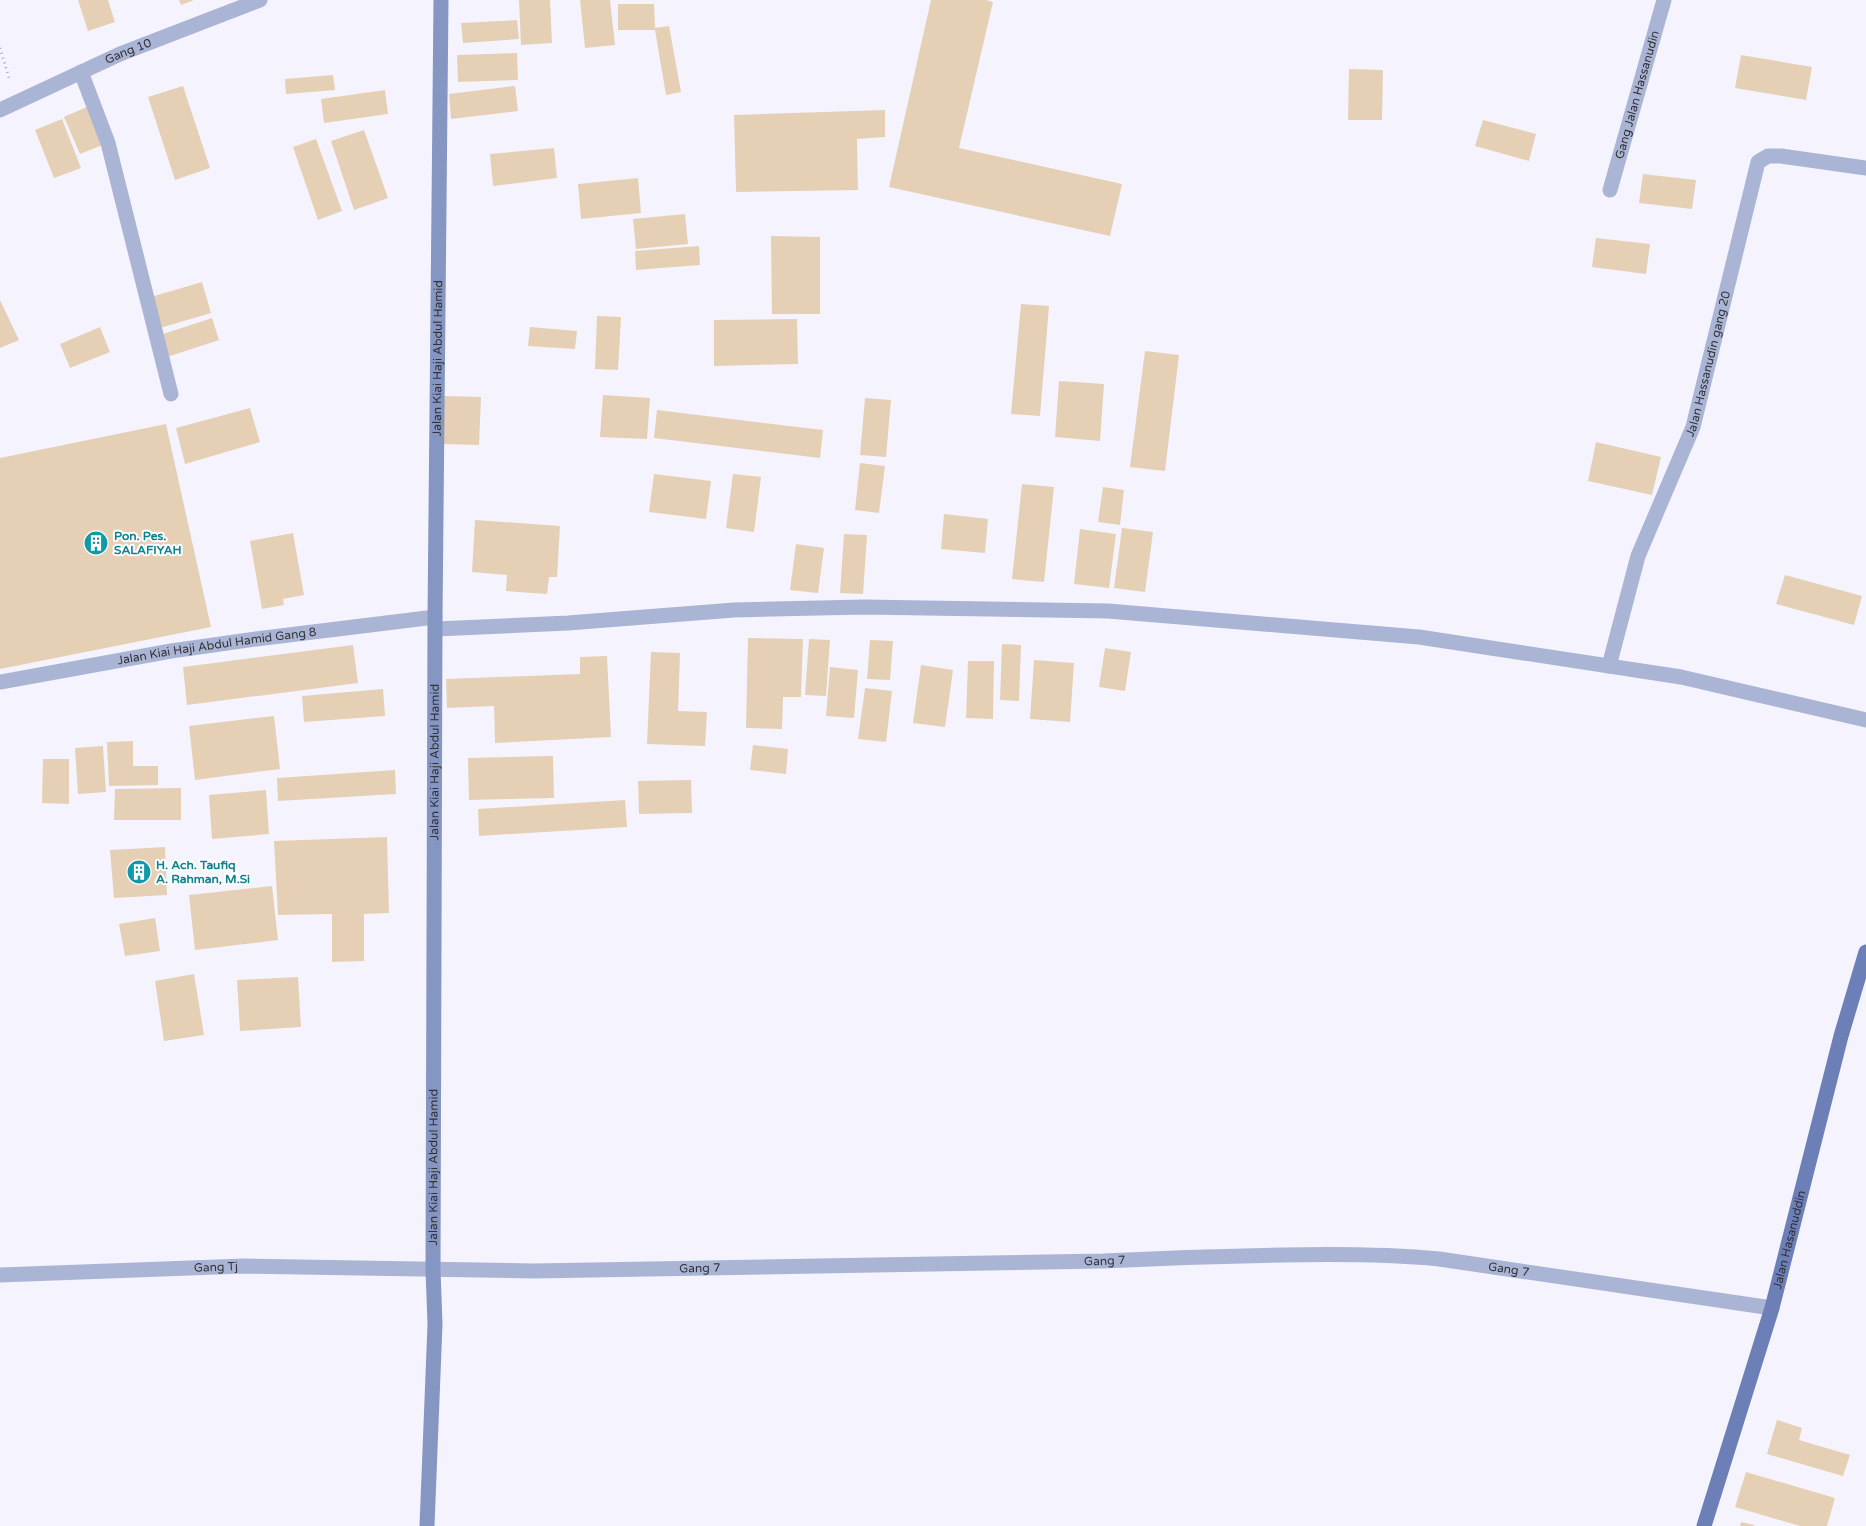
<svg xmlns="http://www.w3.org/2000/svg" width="1866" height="1526" font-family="'Varela Round',sans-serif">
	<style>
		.building { fill: #e5d0b5 }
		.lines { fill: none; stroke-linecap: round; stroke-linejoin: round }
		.path { stroke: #adacb5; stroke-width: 3; stroke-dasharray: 1 4; stroke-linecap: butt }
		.street { stroke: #aab5d5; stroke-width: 15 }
		.secondary { stroke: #8596c3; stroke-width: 15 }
		.primary { stroke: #6c7fb6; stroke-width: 15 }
		.labels { text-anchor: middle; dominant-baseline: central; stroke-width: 4; stroke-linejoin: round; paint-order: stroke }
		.street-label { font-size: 12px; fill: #333239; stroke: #fff }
		.culture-label { font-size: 12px; font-weight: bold; fill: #0d838f; stroke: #fff; text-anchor: start }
	</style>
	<rect width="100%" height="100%" fill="#f5f4fe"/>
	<path class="building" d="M78 0H108L115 22 88 31Z
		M179 0H194L181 5Z
		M519 0H550L552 43 521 45Z
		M580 0H610L615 45 585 48Z
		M931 0H986L993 2 959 148 1122 184 1110 236 889 187Z
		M618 4H654L655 28 669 26 681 92 666 95 655 30H618Z
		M517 20 519 39 463 43 461 23Z
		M517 53 518 80 458 82 457 55Z
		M1741 55 1812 67 1806 100 1735 88Z
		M1349 69 1383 70 1382 120H1348Z
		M333 75 335 90 286 94 285 79Z
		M183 86 210 168 175 180 148 97Z
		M515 86 518 111 451 119 449 94Z
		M385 90 388 114 324 123 321 99Z
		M89 106 105 144 80 154 64 117Z
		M885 110V137L857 139 858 190 736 192 734 115Z
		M62 119 81 168 54 178 35 130Z
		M1483 120 1536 134 1529 161 1475 146Z
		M364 130 388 198 354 210 331 141Z
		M316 139 342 211 318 220 293 147Z
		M554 148 557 178 493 186 490 154Z
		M1643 174 1696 180 1692 209 1639 203Z
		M638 178 641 213 581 219 578 184Z
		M685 214 688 244 636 249 633 219Z
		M771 236 820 237V314H772Z
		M1596 238 1650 244 1646 274 1592 267Z
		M699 246 700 265 636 270 635 251Z
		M202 282 211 313 160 328 151 297Z
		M0 300 19 340 0 348Z
		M1021 304 1049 306 1040 416 1011 414Z
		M597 316 621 317 618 370 595 369Z
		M212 318 219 340 164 358 157 336Z
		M797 319 798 364 714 366V320Z
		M100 327 110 352 70 368 60 344Z
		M530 327 577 331 575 349 528 346Z
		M1145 351 1179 355 1165 471 1130 467Z
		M1059 381 1104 384 1100 441 1055 437Z
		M603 395 650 398 647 439 600 437Z
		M443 396 481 397 479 445 441 444Z
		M865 398 891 400 886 457 860 455Z
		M250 408 260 442 185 464 176 428Z
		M657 410 823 430 820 458 654 438Z
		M166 424 211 627 0 669V458Z
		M1596 442 1661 457 1652 495 1588 481Z
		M860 463 885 466 879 513 855 510Z
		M654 474 711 481 706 519 649 512Z
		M733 474 761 477 754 532 726 528Z
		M1022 484 1054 487 1044 582 1012 579Z
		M1103 487 1124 490 1120 525 1098 522Z
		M944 514 988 519 985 553 941 549Z
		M475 520 560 526 557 577H549L547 594 506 591 507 575 472 572Z
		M1122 528 1153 532 1145 592 1114 588Z
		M1080 529 1116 534 1109 588 1074 584Z
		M293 533 304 595 283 599 284 605 262 609 250 541Z
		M844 534 867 535 863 594 840 593Z
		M796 544 824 548 818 593 790 590Z
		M1785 575 1862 596 1854 625 1776 604Z
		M748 638 803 639 801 697H783L782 729 746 728Z
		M809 639 830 640 826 696 805 695Z
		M870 640 893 641 890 680 867 679Z
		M1002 644 1021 645 1019 701 1000 700Z
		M353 645 358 683 187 705 183 667Z
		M1105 648 1131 652 1125 691 1099 687Z
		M651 652 680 653 678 711 707 712 705 746 647 744Z
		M607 656 611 737 495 743 494 706 447 708 446 679 580 674V657Z
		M1034 660 1074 663 1070 722 1030 719Z
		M968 661H994L993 719 966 718Z
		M921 665 953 670 945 727 913 723Z
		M830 667 858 670 854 718 826 716Z
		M865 688 892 691 886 742 858 739Z
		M383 689 385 716 304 722 302 696Z
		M274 716 280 769 195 780 189 726Z
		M133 741V766H158V785L109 786 107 742Z
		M753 745 788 749 786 774 750 770Z
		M103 746 106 792 78 794 75 748Z
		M553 756 554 798 469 800 468 758Z
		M43 759H69V804L42 803Z
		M395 770 396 794 278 801 277 778Z
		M691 780 692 813 639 814 638 781Z
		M181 788V820H114L115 789Z
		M266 790 269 834 212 839 209 795Z
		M625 800 627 827 479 836 478 809Z
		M387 837 389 913 364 914V961L332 962V914L278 915 274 841Z
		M165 847 167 895 114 898 110 850Z
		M272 886 278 940 195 950 189 895Z
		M155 918 160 951 125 956 119 924Z
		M194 974 204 1035 164 1041 155 981Z
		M298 977 301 1027 240 1031 237 980Z
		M1777 1420 1802 1428 1799 1440 1850 1455 1843 1476 1767 1454Z
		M1746 1472 1835 1498 1827 1526H1800L1735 1507Z
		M1741 1522 1754 1525V1526H1740Z"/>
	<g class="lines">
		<path class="path" d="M0 48 9 78"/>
		<g class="street">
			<path d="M81 72 108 143 171 394"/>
			<path id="s1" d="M0 110 120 54 260 0"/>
			<path id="s2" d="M1610 190 1664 0"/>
			<path d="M436 629 568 623 734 610 864 607 1108 611 1419 637 1681 677 1866 720"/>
			<path id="s3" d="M1609 666 1638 556 1693 427 1758 162 1768 156H1781L1866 168"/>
			<path id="s4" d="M0 682 171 651 256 639 435 617"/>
			<path id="s5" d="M0 1275 244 1266 534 1271 1103 1261C1163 1258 1223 1256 1283 1255 1335 1254 1387 1254 1439 1259L1772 1308"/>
		</g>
		<path class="secondary" id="s6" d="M427 1526 435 1324 433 1270 435 617 441 0"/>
		<path class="primary" id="s7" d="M1704 1526 1772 1308 1841 1036 1866 952"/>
	</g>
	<defs>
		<symbol id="building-disc" viewBox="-11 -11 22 22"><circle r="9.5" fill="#0f9aa8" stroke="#fff"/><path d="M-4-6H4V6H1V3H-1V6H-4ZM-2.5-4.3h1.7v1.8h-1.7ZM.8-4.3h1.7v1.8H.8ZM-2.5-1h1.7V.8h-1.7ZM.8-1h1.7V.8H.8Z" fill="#fff"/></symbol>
	</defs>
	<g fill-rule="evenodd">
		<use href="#building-disc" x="82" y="529" width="28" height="28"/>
		<use href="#building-disc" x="125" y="858" width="28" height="28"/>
	</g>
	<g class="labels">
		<g class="street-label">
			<text stroke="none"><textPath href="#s1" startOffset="141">Gang 10</textPath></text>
			<text stroke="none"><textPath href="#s2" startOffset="99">Gang Jalan Hassanudin</textPath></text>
			<text stroke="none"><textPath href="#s6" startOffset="1168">Jalan Kiai Haji Abdul Hamid</textPath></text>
			<text stroke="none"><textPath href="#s3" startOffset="319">Jalan Hassanudin gang 20</textPath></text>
			<text stroke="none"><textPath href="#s4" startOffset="220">Jalan Kiai Haji Abdul Hamid Gang 8</textPath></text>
			<text stroke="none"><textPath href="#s6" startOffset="764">Jalan Kiai Haji Abdul Hamid</textPath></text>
			<text stroke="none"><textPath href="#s6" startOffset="359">Jalan Kiai Haji Abdul Hamid</textPath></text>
			<text stroke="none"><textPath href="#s7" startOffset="299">Jalan Hasanuddin</textPath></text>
			<text stroke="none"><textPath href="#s5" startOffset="1105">Gang 7</textPath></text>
			<text stroke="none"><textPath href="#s5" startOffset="216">Gang Tj</textPath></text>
			<text stroke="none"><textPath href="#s5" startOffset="700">Gang 7</textPath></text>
			<text stroke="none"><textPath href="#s5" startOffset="1510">Gang 7</textPath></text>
		</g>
		<g class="culture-label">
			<text x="114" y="536">Pon. Pes.<tspan x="114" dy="14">SALAFIYAH</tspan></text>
			<text x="156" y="865">H. Ach. Taufiq<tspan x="156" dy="14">A. Rahman, M.Si</tspan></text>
		</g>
	</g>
</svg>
